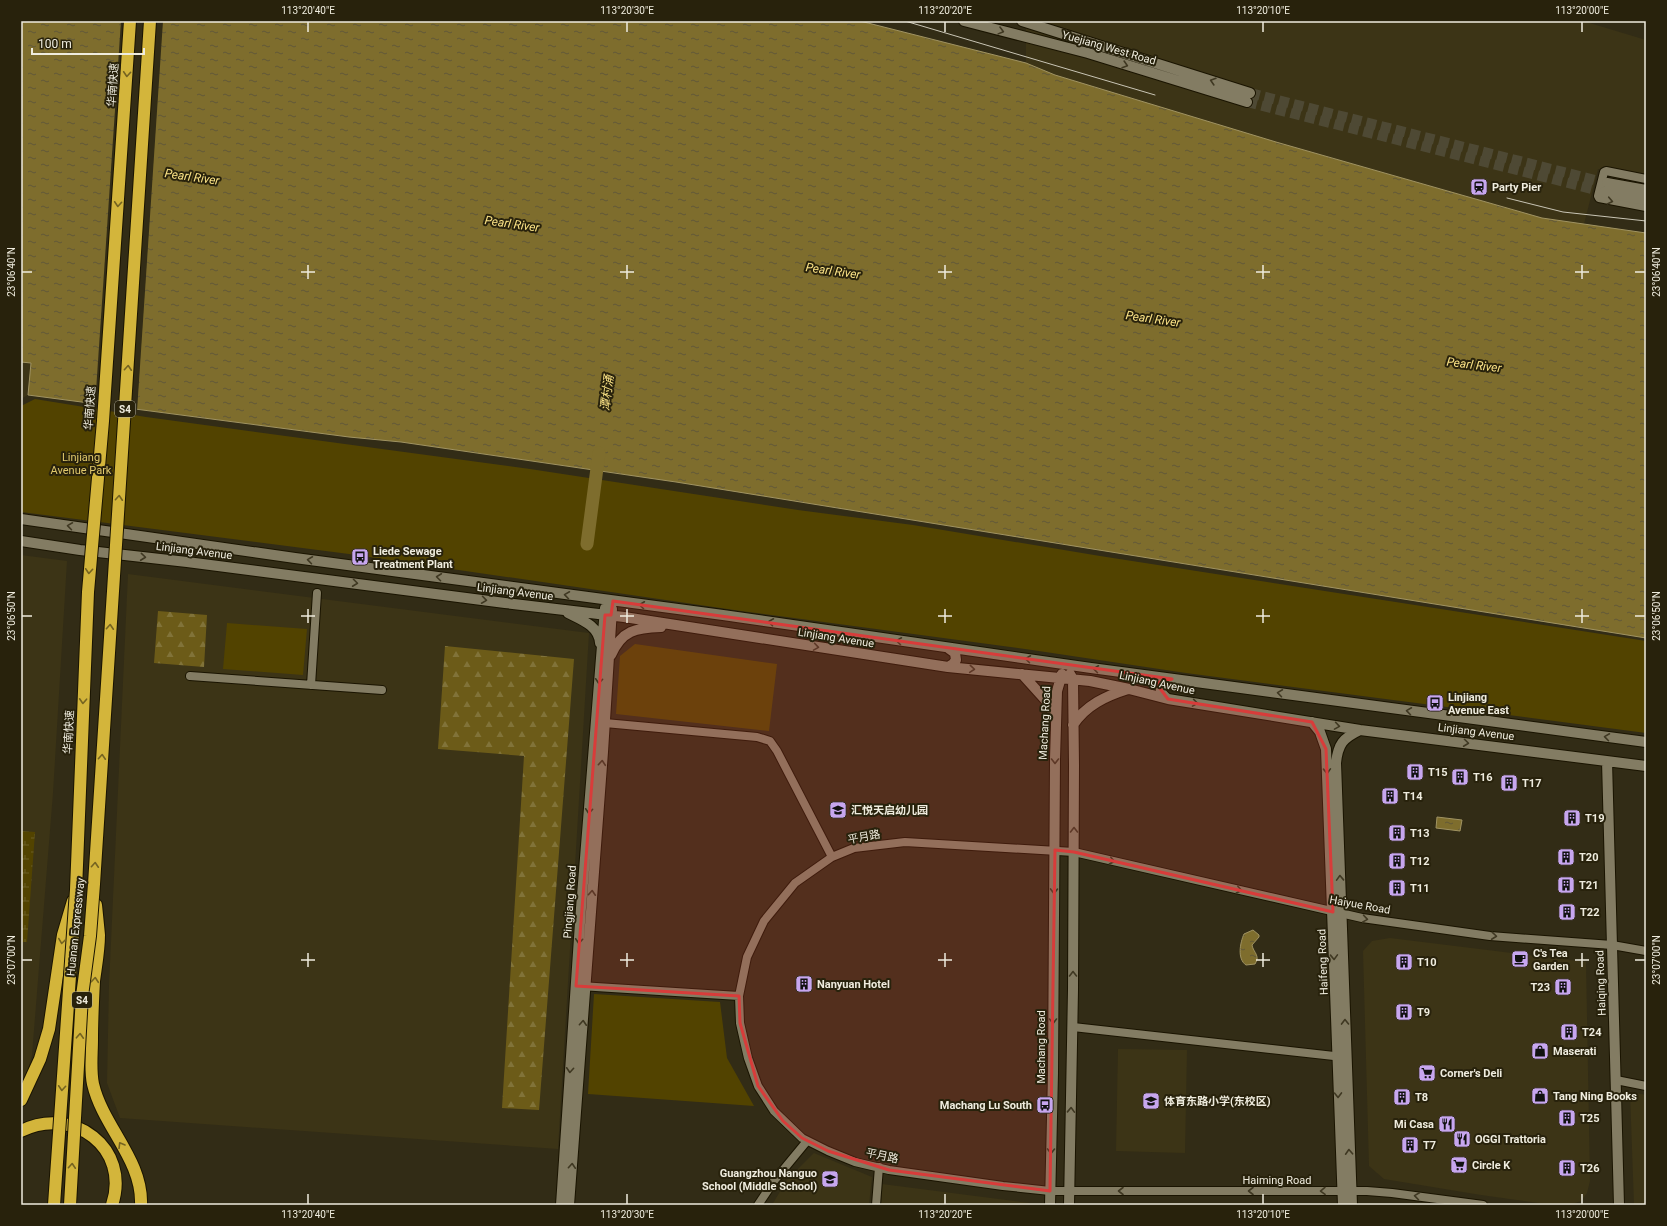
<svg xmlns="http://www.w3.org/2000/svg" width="1667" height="1226" font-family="Roboto,'Noto Sans SC',sans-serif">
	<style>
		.built { fill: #3c3416 }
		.forest { fill: url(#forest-firs) }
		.wetland { fill: url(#wetland-marsh) }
		.park { fill: #524300 }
		.water { fill: url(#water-ripples); stroke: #a09362 }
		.pier { fill: #322c16 }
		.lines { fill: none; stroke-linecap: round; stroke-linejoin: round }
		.river { stroke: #7e6d2d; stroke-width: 13 }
		.secondary-tunnel { stroke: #4e4934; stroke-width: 10; stroke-dasharray: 10 5; stroke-linecap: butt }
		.street-casing { stroke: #1a1401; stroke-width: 10 }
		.secondary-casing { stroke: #1a1401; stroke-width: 12 }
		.highway-casing { stroke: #1a1401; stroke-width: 14 }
		.street { stroke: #837c63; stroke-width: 8 }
		.secondary { stroke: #837c63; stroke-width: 10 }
		.highway { stroke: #d3b53b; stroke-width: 12 }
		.tram { stroke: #c9c5b5; stroke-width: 1 }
		.highway-bridge-casing { stroke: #1a1401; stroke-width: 14; stroke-linecap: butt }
		.highway-bridge { stroke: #d3b53b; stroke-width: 12 }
		.oneway { stroke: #3f3822 }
		.oneway2 { stroke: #756421 }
		.marked { fill: #d83c3a; fill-opacity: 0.2; stroke: #d83c3a; stroke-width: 3; stroke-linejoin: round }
		.ticks { fill: none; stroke: #efecde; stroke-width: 1.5 }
		.labels { text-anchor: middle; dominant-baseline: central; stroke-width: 4; stroke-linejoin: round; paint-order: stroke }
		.shield { fill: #28220c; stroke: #b3af9f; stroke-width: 1 }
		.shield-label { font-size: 10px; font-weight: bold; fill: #efecde }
		.street-label { font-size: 11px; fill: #efecde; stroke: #28220c }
		.poi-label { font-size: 11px; font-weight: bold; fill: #efecde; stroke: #28220c; text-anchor: start }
		.park-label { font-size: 11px; fill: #e0c86c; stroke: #28220c }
		.water-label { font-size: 12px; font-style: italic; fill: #fbe386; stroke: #28220c }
		.neatline { fill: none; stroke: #efecde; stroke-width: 1.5 }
		.ticks-label { font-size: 10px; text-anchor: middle; fill: #efecde }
	</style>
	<defs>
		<pattern id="forest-firs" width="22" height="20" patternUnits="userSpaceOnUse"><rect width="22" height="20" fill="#6c5b18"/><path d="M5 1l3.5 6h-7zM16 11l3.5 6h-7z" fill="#817339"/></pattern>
		<pattern id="wetland-marsh" width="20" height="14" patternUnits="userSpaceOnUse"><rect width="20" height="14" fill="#524300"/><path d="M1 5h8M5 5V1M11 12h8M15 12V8" fill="none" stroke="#6b5e25"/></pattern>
		<pattern id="water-ripples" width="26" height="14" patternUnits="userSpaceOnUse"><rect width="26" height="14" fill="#7e6d2d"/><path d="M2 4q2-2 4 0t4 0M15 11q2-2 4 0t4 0" fill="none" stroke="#605839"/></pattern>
	</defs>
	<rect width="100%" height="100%" fill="#322c16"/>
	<path class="built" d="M1026 21H1583L1646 40V177L1598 169 1584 224 1542 218 1276 142 1055 75 1026 63Z
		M21 362 31 363 28 395 21 399Z
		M21 555 67 561 53 793 32 1055 27 1073 21 1083Z
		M128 574 589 633 558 1149 120 1118 107 1083 109 985Z
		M1390 938 1586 962 1590 1181 1587 1193 1581 1201 1572 1204 1553 1205 1481 1195 1384 1179 1369 1166 1363 951 1372 941Z
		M1118 1049 1187 1050 1185 1153 1116 1151Z
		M1630 1092 1646 1095V1205H1634Z
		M814 1153 872 1177 869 1205H772L787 1180Z
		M882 1184 1029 1203V1205H881Z"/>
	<path class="forest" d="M158 611 207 615 204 667 154 663Z
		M445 646 574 659 539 1110 502 1108 524 756 438 749Z"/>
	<path class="wetland" d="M21 831 35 832 27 942H21Z"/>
	<path class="park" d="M35 399 146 417 530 469 798 510 913 525 1100 556 1646 641V733L1186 673 1032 650 741 611 349 554 21 512V406Z
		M227 623 307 629 303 675 223 669Z
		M635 644 777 664 769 731 616 714 620 656Z
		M594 994 720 1002 727 1058 754 1106 588 1094Z"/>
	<path class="water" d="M21 21H860L1026 63 1055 75 1276 142 1542 218 1646 233V638L676 482 401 442 349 437 28 395 31 363 21 362Z
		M1437 817 1462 820 1460 831 1436 828Z
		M1253 930 1259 935V937L1252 945C1253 951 1258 954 1257 960L1255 964 1246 965C1237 959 1240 943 1244 934Z"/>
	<path class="pier" d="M121 21H163L137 411 95 406Z"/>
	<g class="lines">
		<path class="river" d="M587 544 599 453"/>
		<path class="secondary-tunnel" d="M1250 93 1607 183
			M1247 102 1604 192"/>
		<defs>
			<path id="street" d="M1646 179 1606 171 1604 172 1598 196 1599 198 1646 207
				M190 676 382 690
				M311 685 317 593
				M605 723 757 737 770 741 777 751 832 857
				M580 986 739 996
				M1073 1027 1343 1057
				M1616 1080 1646 1086
				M758 1205 774 1181 807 1141
				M876 1205 879 1167
				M1483 1205 1392 1193 1367 1191H1050L1003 1186 889 1170 855 1162 828 1151 802 1138 774 1111 758 1086 748 1058 740 1023 739 996 747 957 764 921 795 883 832 857 854 848 905 842 1074 852 1362 918 1490 936 1612 945 1646 951"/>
			<path id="secondary" d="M964 21 1088 53 1247 102
				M1022 21 1250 93
				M1607 183 1646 190
				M1604 192 1646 200
				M21 519 295 558 723 615 1091 668 1646 742
				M21 541 80 550 187 562 505 603 624 617 948 667 1090 681 1129 689 1168 699 1360 730 1646 766
				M568 613C582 620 599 626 600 643
				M948 648 955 653 956 660 953 664 948 667
				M611 655C622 630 636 628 661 627
				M1022 674 1050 705 1054 717
				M1168 699C1161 694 1158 689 1163 681L1172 679
				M1312 722 1320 732 1326 749 1343 1205
				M1073 725C1086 705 1106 696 1128 689
				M1607 761 1619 1205
				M561 1205 581 908 605 608
				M569 1205 603 752 612 609
				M1050 1205 1053 1073 1055 759 1057 691 1062 674
				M1069 1205 1073 990 1074 765 1073 679 1070 674
				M1352 1205 1336 763C1338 744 1343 738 1360 730"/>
			<path id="highway" d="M103 421 130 21
				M96 905C97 915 98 925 99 935 99 950 96 966 94 981 93 1000 92 1019 92 1039 92 1054 90 1070 93 1084 103 1127 143 1160 141 1205
				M21 1100 40 1059 49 1029 63 935 73 901
				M21 1131C73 1105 131 1148 112 1205"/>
		</defs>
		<use href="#street" class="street-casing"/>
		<use href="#secondary" class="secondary-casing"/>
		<use href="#highway" class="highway-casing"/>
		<use href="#street" class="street"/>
		<use href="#secondary" class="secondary"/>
		<use href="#highway" class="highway"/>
		<path class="tram" d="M905 21 1155 95
			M1507 198 1563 212 1646 221"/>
		<defs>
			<path id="highway-bridge" d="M54 1205 76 890 88 592 103 421
				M70 1205 82 996 90 936 94 884 150 21"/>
		</defs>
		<use href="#highway-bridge" class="highway-bridge-casing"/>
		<use href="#highway-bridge" class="highway-bridge"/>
	</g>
	<defs><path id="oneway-chevron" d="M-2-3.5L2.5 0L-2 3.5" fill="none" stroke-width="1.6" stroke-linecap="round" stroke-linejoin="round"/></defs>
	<g class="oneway">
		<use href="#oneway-chevron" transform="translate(1001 31) rotate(15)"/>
		<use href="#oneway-chevron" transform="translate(1125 65) rotate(17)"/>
		<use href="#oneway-chevron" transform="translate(1213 81) rotate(-163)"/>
		<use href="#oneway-chevron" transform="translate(1610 201) rotate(12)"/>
		<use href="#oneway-chevron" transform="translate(70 526) rotate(-172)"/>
		<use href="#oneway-chevron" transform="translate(143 557) rotate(6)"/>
		<use href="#oneway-chevron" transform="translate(310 560) rotate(-172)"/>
		<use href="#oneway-chevron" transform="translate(439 577) rotate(-173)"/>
		<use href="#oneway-chevron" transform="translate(355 583) rotate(7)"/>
		<use href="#oneway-chevron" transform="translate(567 595) rotate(-172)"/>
		<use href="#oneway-chevron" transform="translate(484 600) rotate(8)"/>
		<use href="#oneway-chevron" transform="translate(642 605) rotate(-173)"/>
		<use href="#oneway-chevron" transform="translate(771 622) rotate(-172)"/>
		<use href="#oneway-chevron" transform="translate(899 641) rotate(-172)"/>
		<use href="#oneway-chevron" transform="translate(816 647) rotate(9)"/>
		<use href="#oneway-chevron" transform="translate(1028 659) rotate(-172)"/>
		<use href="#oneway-chevron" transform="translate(972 669) rotate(5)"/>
		<use href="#oneway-chevron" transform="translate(1096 669) rotate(-172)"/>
		<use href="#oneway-chevron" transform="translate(599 681) rotate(94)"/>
		<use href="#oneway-chevron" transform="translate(1280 693) rotate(-172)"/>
		<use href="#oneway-chevron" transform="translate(1195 703) rotate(9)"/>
		<use href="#oneway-chevron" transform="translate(1409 711) rotate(-172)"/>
		<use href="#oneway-chevron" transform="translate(1337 726) rotate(9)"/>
		<use href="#oneway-chevron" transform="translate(1607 737) rotate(-172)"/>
		<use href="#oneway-chevron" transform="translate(1466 743) rotate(7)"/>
		<use href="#oneway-chevron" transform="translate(1055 761) rotate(90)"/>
		<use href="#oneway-chevron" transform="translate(602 763) rotate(-85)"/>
		<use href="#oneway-chevron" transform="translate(1327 771) rotate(88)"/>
		<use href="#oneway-chevron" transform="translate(589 811) rotate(94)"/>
		<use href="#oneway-chevron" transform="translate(1074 830) rotate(-90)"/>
		<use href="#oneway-chevron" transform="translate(1112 861) rotate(13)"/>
		<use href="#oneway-chevron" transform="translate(1340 878) rotate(-92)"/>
		<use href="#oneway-chevron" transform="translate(1239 890) rotate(13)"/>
		<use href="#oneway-chevron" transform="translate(1054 891) rotate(91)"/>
		<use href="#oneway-chevron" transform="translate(592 893) rotate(-86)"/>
		<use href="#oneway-chevron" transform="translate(1365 919) rotate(9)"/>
		<use href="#oneway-chevron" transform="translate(1494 936) rotate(6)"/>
		<use href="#oneway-chevron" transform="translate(579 941) rotate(94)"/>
		<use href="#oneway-chevron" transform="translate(1334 957) rotate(88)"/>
		<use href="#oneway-chevron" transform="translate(1073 974) rotate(-90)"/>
		<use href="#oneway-chevron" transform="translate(1053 1021) rotate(90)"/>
		<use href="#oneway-chevron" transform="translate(1345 1022) rotate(-91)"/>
		<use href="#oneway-chevron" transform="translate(583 1023) rotate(-86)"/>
		<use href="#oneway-chevron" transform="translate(570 1070) rotate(94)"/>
		<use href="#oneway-chevron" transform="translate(1338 1095) rotate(89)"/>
		<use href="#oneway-chevron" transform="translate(1071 1110) rotate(-88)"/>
		<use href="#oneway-chevron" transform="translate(1051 1151) rotate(91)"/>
		<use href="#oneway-chevron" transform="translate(1349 1152) rotate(-93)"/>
		<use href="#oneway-chevron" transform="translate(572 1166) rotate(-86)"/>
		<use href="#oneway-chevron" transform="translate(1121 1191) rotate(-180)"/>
		<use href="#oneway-chevron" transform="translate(1251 1191) rotate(-180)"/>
		<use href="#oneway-chevron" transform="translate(1323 1191) rotate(179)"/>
		<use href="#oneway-chevron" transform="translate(1417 1196) rotate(-172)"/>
	</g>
	<g class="oneway2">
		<use href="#oneway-chevron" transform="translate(127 74) rotate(94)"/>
		<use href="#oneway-chevron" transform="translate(118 204) rotate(94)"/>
		<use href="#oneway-chevron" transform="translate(128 368) rotate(-86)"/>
		<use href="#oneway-chevron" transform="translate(119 498) rotate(-86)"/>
		<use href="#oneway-chevron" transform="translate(89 571) rotate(94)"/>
		<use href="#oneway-chevron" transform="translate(110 627) rotate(-86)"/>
		<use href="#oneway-chevron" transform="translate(83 701) rotate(93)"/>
		<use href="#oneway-chevron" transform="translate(102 757) rotate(-86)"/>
		<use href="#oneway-chevron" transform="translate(95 865) rotate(-86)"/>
		<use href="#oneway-chevron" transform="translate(62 941) rotate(98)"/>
		<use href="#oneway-chevron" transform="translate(95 980) rotate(-85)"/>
		<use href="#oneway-chevron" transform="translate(80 1036) rotate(-87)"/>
		<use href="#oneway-chevron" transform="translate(62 1088) rotate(94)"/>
		<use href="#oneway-chevron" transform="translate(121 1145) rotate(-121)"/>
		<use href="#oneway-chevron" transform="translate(72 1166) rotate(-86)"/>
	</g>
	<path class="marked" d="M613 601 1172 679 1156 683 1168 699 1312 722 1326 749 1333 912 1074 852 1055 850 1050 1191 889 1170 828 1151 802 1138 783 1121 758 1086 740 1023 739 996 576 986 605 615H611Z"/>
	<path class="ticks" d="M308 22V32M627 22V32M945 22V32M1263 22V32M1582 22V32M308 265V279M627 265V279M945 265V279M1263 265V279M1582 265V279M22 272H32M301 272H315M620 272H634M938 272H952M1256 272H1270M1575 272H1589M1635 272H1645M308 609V623M627 609V623M945 609V623M1263 609V623M1582 609V623M22 616H32M301 616H315M620 616H634M938 616H952M1256 616H1270M1575 616H1589M1635 616H1645M308 953V967M627 953V967M945 953V967M1263 953V967M1582 953V967M22 960H32M301 960H315M620 960H634M938 960H952M1256 960H1270M1575 960H1589M1635 960H1645M308 1194V1204M627 1194V1204M945 1194V1204M1263 1194V1204M1582 1194V1204"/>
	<defs>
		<symbol id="station-square" viewBox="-11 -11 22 22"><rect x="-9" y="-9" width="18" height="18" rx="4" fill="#c7a6ef" stroke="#28220c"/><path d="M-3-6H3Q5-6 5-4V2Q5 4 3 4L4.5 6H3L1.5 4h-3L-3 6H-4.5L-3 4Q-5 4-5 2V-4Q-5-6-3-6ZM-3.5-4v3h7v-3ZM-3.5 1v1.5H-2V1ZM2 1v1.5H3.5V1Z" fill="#111"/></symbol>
		<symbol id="bus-square" viewBox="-11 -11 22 22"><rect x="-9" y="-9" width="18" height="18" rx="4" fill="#c7a6ef" stroke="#28220c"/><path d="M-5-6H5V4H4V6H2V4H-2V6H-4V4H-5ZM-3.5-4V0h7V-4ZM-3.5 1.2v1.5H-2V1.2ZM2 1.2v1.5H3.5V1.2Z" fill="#111"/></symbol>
		<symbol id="building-square" viewBox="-11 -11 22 22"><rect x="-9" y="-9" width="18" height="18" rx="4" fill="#c7a6ef" stroke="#28220c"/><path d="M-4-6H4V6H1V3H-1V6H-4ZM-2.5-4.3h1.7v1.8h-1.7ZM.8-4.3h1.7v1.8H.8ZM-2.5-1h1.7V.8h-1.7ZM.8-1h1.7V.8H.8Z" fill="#111"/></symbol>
		<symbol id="school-square" viewBox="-11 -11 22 22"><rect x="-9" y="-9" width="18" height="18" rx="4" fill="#c7a6ef" stroke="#28220c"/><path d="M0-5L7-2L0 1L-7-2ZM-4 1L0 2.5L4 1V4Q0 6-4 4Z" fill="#111"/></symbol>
		<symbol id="cafe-square" viewBox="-11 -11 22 22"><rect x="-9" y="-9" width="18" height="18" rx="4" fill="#c7a6ef" stroke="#28220c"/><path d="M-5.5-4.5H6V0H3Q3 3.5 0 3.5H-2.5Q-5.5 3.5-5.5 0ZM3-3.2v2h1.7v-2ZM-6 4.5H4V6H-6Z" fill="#111"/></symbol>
		<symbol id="shop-square" viewBox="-11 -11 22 22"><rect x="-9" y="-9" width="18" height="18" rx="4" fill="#c7a6ef" stroke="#28220c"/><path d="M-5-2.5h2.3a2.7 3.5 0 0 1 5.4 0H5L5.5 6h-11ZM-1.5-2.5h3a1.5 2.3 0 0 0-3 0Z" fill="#111"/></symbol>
		<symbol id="supermarket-square" viewBox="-11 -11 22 22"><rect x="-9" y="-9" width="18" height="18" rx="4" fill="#c7a6ef" stroke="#28220c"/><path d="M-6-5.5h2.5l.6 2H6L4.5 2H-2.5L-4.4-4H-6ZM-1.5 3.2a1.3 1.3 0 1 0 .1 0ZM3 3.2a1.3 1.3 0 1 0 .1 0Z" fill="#111"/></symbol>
		<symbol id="restaurant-square" viewBox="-11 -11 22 22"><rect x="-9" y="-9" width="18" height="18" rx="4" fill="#c7a6ef" stroke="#28220c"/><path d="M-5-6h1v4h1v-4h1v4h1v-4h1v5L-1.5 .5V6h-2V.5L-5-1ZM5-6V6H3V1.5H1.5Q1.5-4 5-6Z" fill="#111"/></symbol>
	</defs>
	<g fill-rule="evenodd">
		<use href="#station-square" x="1469" y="177" width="20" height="20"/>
		<use href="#bus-square" x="350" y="547" width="20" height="20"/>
		<use href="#bus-square" x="1425" y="693" width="20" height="20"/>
		<use href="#building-square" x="1405" y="762" width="20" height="20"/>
		<use href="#building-square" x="1450" y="767" width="20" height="20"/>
		<use href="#building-square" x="1499" y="773" width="20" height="20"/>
		<use href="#building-square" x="1380" y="786" width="20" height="20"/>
		<use href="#school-square" x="828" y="800" width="20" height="20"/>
		<use href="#building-square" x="1562" y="808" width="20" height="20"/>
		<use href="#building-square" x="1387" y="823" width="20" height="20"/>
		<use href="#building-square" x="1556" y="847" width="20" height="20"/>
		<use href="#building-square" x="1387" y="851" width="20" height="20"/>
		<use href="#building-square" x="1556" y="875" width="20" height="20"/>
		<use href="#building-square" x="1387" y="878" width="20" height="20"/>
		<use href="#building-square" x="1557" y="902" width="20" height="20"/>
		<use href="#cafe-square" x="1510" y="949" width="20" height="20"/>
		<use href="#building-square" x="1394" y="952" width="20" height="20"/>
		<use href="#building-square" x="794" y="974" width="20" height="20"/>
		<use href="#building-square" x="1553" y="977" width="20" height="20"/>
		<use href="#building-square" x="1394" y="1002" width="20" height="20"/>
		<use href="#building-square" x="1559" y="1022" width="20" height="20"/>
		<use href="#shop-square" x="1530" y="1041" width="20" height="20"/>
		<use href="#supermarket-square" x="1417" y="1063" width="20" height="20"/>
		<use href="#shop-square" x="1530" y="1086" width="20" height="20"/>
		<use href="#building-square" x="1392" y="1087" width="20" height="20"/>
		<use href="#school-square" x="1141" y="1091" width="20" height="20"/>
		<use href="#bus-square" x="1035" y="1095" width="20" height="20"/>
		<use href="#building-square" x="1557" y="1108" width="20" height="20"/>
		<use href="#restaurant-square" x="1437" y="1114" width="20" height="20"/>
		<use href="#restaurant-square" x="1452" y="1129" width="20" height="20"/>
		<use href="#building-square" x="1400" y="1135" width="20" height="20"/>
		<use href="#supermarket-square" x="1449" y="1155" width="20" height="20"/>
		<use href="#building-square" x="1557" y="1158" width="20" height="20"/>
		<use href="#school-square" x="820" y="1169" width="20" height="20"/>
	</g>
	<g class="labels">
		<g class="shield">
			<rect x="115" y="401" width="20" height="16" rx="3"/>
			<rect x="72" y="992" width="20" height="16" rx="3"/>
		</g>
		<g class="shield-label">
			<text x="125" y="409">S4</text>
			<text x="82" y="1000">S4</text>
		</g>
		<g class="street-label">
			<text transform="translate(1109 48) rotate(16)">Yuejiang West Road</text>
			<text transform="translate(113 85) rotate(-86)">华南快速</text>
			<text transform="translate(90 408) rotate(-86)">华南快速</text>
			<text transform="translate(194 551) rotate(7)">Linjiang Avenue</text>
			<text transform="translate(515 592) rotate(7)">Linjiang Avenue</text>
			<text transform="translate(836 638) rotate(9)">Linjiang Avenue</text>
			<text transform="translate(1157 683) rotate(12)">Linjiang Avenue</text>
			<text transform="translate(1045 723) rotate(-87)">Machang Road</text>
			<text transform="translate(69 732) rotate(-87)">华南快速</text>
			<text transform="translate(1476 732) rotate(7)">Linjiang Avenue</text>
			<text transform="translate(864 837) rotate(-11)">平月路</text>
			<text transform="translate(570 902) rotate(-86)">Pingjiang Road</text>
			<text transform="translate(1360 905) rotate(10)">Haiyue Road</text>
			<text transform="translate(76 927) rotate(-84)">Huanan Expressway</text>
			<text transform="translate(1323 962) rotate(-92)">Haifeng Road</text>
			<text transform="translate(1601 983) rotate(-92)">Haiqing Road</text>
			<text transform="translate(1041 1047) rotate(-90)">Machang Road</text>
			<text transform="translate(882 1156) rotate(12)">平月路</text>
			<text x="1277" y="1180">Haiming Road</text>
		</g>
		<g class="poi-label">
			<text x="1492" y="187">Party Pier</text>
			<text x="373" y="551">Liede Sewage<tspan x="373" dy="13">Treatment Plant</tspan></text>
			<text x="1448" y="697">Linjiang<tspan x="1448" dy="13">Avenue East</tspan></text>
			<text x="1428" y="772">T15</text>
			<text x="1473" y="777">T16</text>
			<text x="1522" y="783">T17</text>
			<text x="1403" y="796">T14</text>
			<text x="851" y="810">汇悦天启幼儿园</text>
			<text x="1585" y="818">T19</text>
			<text x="1410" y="833">T13</text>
			<text x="1579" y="857">T20</text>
			<text x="1410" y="861">T12</text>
			<text x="1579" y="885">T21</text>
			<text x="1410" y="888">T11</text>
			<text x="1580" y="912">T22</text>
			<text x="1533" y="953">C's Tea<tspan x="1533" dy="13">Garden</tspan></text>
			<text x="1417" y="962">T10</text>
			<text x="817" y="984">Nanyuan Hotel</text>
			<text x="1550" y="987" text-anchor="end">T23</text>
			<text x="1417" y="1012">T9</text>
			<text x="1582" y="1032">T24</text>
			<text x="1553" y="1051">Maserati</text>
			<text x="1440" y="1073">Corner's Deli</text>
			<text x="1553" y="1096">Tang Ning Books</text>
			<text x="1415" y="1097">T8</text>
			<text x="1164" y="1101">体育东路小学(东校区)</text>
			<text x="1032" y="1105" text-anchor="end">Machang Lu South</text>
			<text x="1580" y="1118">T25</text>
			<text x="1434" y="1124" text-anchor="end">Mi Casa</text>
			<text x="1475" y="1139">OGGI Trattoria</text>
			<text x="1423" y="1145">T7</text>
			<text x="1472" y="1165">Circle K</text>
			<text x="1580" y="1168">T26</text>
			<text x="817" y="1173" text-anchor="end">Guangzhou Nanguo<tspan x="817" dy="13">School (Middle School)</tspan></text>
		</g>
		<g class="park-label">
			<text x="81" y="457">Linjiang<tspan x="81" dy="13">Avenue Park</tspan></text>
		</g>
		<g class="water-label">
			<text transform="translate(192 177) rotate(8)">Pearl River</text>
			<text transform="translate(512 224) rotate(8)">Pearl River</text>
			<text transform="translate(833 271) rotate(8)">Pearl River</text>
			<text transform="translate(1153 319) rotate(8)">Pearl River</text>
			<text transform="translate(1474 365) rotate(7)">Pearl River</text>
			<text transform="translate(607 393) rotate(-83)">潭村涌</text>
		</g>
	</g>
	<rect width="1667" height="1226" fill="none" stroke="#28220c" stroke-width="44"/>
	<path d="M32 48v6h112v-6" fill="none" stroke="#efecde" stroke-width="2"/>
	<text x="38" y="48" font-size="12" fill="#efecde" stroke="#28220c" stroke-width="3" paint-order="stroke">100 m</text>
	<rect x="22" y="22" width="1623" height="1182" class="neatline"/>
	<g class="ticks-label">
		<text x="308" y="14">113°20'40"E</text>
		<text x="627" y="14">113°20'30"E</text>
		<text x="945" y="14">113°20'20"E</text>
		<text x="1263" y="14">113°20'10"E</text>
		<text x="1582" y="14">113°20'00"E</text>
		<text transform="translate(1656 272) rotate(-90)" y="4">23°06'40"N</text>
		<text transform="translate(11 272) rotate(-90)" y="4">23°06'40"N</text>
		<text transform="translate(1656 616) rotate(-90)" y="4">23°06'50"N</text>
		<text transform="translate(11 616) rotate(-90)" y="4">23°06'50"N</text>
		<text transform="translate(1656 960) rotate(-90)" y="4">23°07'00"N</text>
		<text transform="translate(11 960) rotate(-90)" y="4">23°07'00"N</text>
		<text x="308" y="1218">113°20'40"E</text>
		<text x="627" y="1218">113°20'30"E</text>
		<text x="945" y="1218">113°20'20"E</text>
		<text x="1263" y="1218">113°20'10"E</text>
		<text x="1582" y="1218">113°20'00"E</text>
	</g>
</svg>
